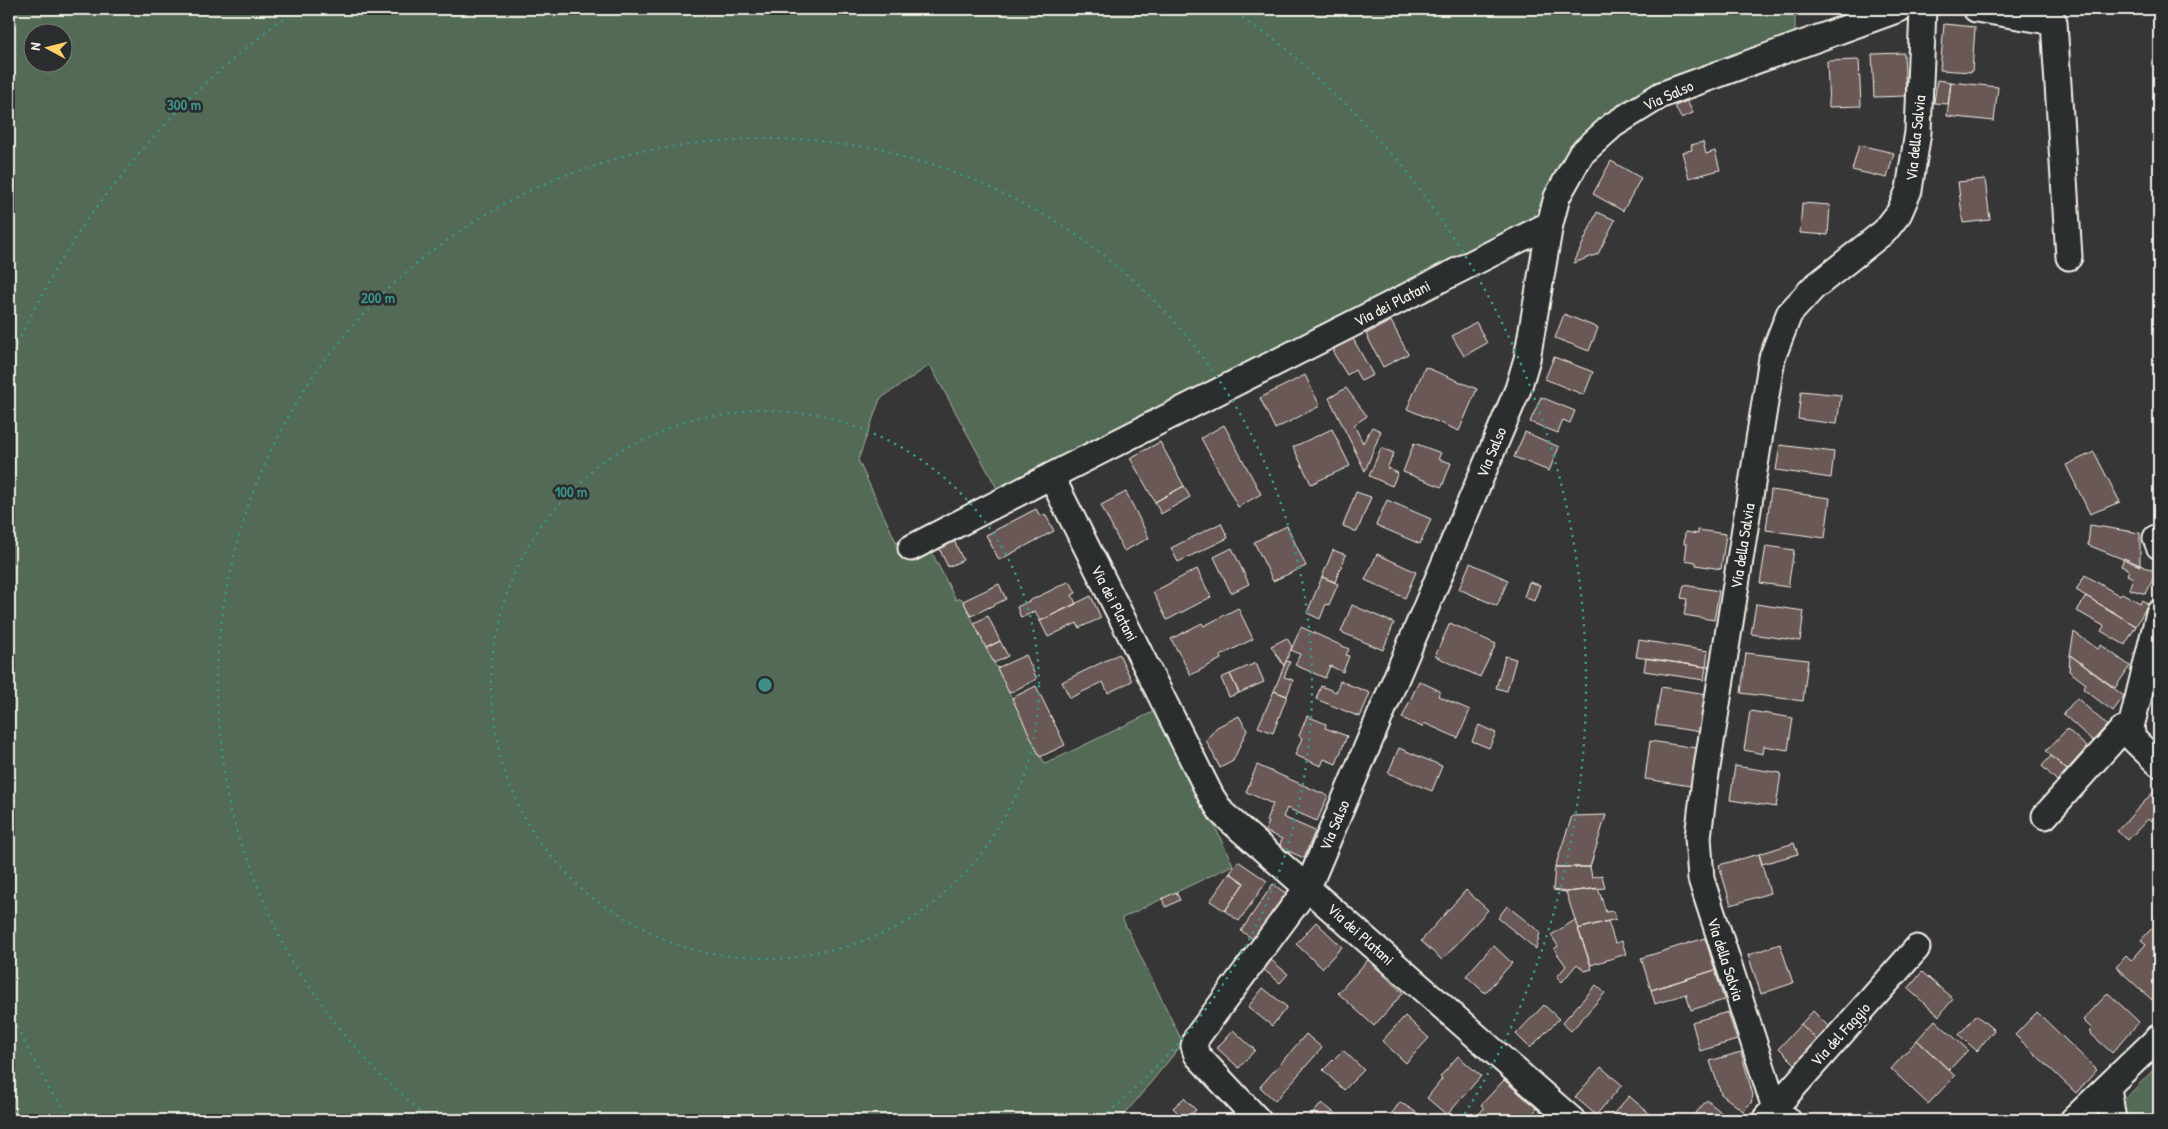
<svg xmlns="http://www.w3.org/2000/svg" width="2168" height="1129" font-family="'Patrick Hand',sans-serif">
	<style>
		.green { fill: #526a57; stroke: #a3aea0; fill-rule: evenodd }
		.building { fill: #6b5957; stroke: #f4f1e8 }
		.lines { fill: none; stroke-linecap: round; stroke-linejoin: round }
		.minor-casing { stroke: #f4f1e8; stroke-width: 29 }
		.minor { stroke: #2a2d2e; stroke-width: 25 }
		.ring { fill: none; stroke: #3d8f86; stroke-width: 2.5; stroke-dasharray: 2.5 5 }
		.labels { text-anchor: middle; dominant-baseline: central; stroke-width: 5; stroke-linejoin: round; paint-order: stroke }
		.street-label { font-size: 16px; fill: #f4f1e8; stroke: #2a2d2e }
		.centre { fill: #3d8f86; stroke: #2a2d2e; stroke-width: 2.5 }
		.ring-label { font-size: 15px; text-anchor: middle; font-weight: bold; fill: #3d8f86; stroke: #2a2d2e; stroke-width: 5; stroke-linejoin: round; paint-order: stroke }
	</style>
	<rect width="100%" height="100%" fill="#373636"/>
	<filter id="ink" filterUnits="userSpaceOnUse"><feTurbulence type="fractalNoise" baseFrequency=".02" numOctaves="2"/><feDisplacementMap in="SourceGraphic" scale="10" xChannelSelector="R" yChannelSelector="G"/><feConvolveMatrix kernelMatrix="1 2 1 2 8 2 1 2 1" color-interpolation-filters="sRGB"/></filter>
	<g filter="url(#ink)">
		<path class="green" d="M9 9H1795V32L1623 101 1570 147 1532 220 1000 494 930 365 880 399 858 460 904 559 929 547 956 600 961 598 963 601 1045 764 1159 709 1233 865 1122 918 1183 1043 1120 1120H9ZM32 32H62V62H32Z
			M2159 1064V1120H2125L2123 1101Z"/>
		<path class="building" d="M1944 24 1975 27 1972 72 1940 70Z
			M1904 53 1906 96 1874 97 1872 54Z
			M1859 60 1861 106 1829 107 1827 61Z
			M1937 80 1951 82 1948 104 1934 103Z
			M1951 82 1998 87 1994 121 1947 116Z
			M1687 101 1693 113 1681 118 1675 106Z
			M1703 142 1706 154 1715 151 1720 170 1689 178 1682 152 1692 150 1691 145Z
			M1859 145 1894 153 1887 178 1852 170Z
			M1611 161 1641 178 1623 211 1593 194Z
			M1985 179 1990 220 1963 223 1958 182Z
			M1802 203 1830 205 1828 235 1800 233Z
			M1597 212 1615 220 1598 254 1574 263Z
			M1564 314 1598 328 1589 351 1555 338Z
			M1391 321 1408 354 1383 367 1366 334Z
			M1476 322 1487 343 1464 356 1452 336Z
			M1351 335 1373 375 1361 381 1355 370 1347 375 1334 354V345Z
			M1554 357 1593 372 1584 395 1545 379Z
			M1425 367 1477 389 1459 431 1407 409Z
			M1305 375 1320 406 1275 429 1260 398Z
			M1346 388 1367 416 1354 425 1363 443 1372 427 1381 431 1365 471 1329 398Z
			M1801 391 1841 395 1837 424 1798 419Z
			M1541 397 1575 411 1570 423 1563 420 1558 433 1530 422Z
			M1224 425 1261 494 1238 507 1201 438Z
			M1332 429 1350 466 1311 484 1293 447Z
			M1525 432 1559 447 1549 471 1514 457Z
			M1160 442 1184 486 1155 502 1130 458Z
			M1414 443 1441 453 1438 459 1451 463 1442 487 1403 472Z
			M1780 445 1834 452 1831 478 1776 470Z
			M1381 448 1394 453 1387 468 1398 473 1392 486 1369 476Z
			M2094 452 2120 502 2090 514 2066 465Z
			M1184 486 1190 497 1161 514 1155 502Z
			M1771 490 1830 498 1825 538 1766 530Z
			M1126 492 1149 538 1124 551 1101 505Z
			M1356 492 1371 497 1357 532 1343 526Z
			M1387 500 1431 519 1420 544 1376 525Z
			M1036 509 1040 516 1045 514 1054 531 999 560 986 535Z
			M1221 523 1228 538 1178 562 1171 548Z
			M2090 525 2140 533V566L2088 545Z
			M1287 526 1306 566 1273 581 1254 542Z
			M1698 530 1726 534 1721 569 1696 565V562L1685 560 1687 544H1684L1685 532 1698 534Z
			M952 536 963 560 948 567 937 544Z
			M1766 546 1794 550 1788 587 1760 583Z
			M1232 548 1249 584 1231 593 1214 557Z
			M1333 550 1346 555 1335 582 1322 577Z
			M1377 554 1416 572 1405 598 1365 580Z
			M2124 558 2156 572 2146 594 2129 589 2133 578 2127 575 2129 570 2121 566Z
			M1470 563 1508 580 1497 606 1459 589Z
			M1197 569 1211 597 1167 620 1153 592Z
			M2085 575 2120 596 2122 593 2140 603 2142 600 2148 604 2136 626 2076 590Z
			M1322 577 1338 584 1329 605 1326 604 1320 619 1307 613Z
			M1070 581 1076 593 1072 595 1076 604 1040 621 1035 611 1021 618 1017 607Z
			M1529 582 1540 585 1534 601 1524 597Z
			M999 584 1006 599 971 616 963 601Z
			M1684 585 1719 591 1714 620 1684 615 1687 599 1681 598Z
			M1091 596 1101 618 1079 628 1077 623 1048 637 1040 621Z
			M2086 596 2136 626 2125 645 2101 631 2104 626 2077 611Z
			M1756 604 1804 611 1800 641 1751 634Z
			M1352 605 1394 623 1383 650 1341 632Z
			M1238 608 1253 639 1220 656 1221 659 1191 675 1171 639 1202 623 1204 626Z
			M988 616 1000 641 986 648 974 623Z
			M1450 623 1496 644 1480 677 1435 656Z
			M1301 627 1349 649 1346 655 1349 656 1343 672 1330 666 1325 678 1295 665 1300 654 1291 650Z
			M2074 632 2098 649 2101 645 2130 666 2115 688 2070 655Z
			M1287 638 1292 647 1284 666 1271 646Z
			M1639 640 1708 651 1706 667 1636 657Z
			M1000 641 1008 656 994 663 986 648Z
			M1746 653 1808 660 1803 701 1741 693Z
			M1119 654 1132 681 1108 693 1103 682 1070 698 1062 682Z
			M1026 655 1037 679 1009 693 997 668Z
			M2070 655 2124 696 2113 711 2083 689 2086 684 2069 671Z
			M1505 656 1516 659 1507 691 1496 688Z
			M1646 658 1706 667 1704 680 1644 671Z
			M1286 661 1290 662 1284 677 1293 680 1287 696 1274 691Z
			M1256 663 1264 682 1239 693 1230 674Z
			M1230 674 1239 693 1229 697 1221 678Z
			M1340 681 1370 693 1360 717 1316 699 1321 686 1336 692Z
			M1419 681 1440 691 1438 696 1470 710 1458 738 1424 723 1422 727 1402 718Z
			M1036 686 1065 745 1040 757 1012 698Z
			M1661 687 1707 694 1701 732 1655 725Z
			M1274 691 1287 696 1273 733 1258 727Z
			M2077 698 2107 725 2093 741 2063 714Z
			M1750 711 1793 718 1788 750 1764 746 1763 754 1744 750Z
			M1239 716 1247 730 1233 761 1220 768 1206 740 1217 727Z
			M1307 716 1326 724 1325 728 1347 736 1336 764 1324 759 1321 766 1295 755 1302 738 1299 736Z
			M1479 725 1496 733 1489 748 1472 741Z
			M2067 729 2087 747 2067 770 2046 751Z
			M1650 741 1697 748 1691 786 1645 779Z
			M1399 748 1442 766 1432 791 1388 773Z
			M2051 756 2067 770 2057 781 2042 766Z
			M1257 765 1328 796 1317 821 1287 808 1283 817 1315 831 1304 858 1279 847 1282 839 1265 831 1269 822 1266 821 1273 804 1246 792Z
			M1735 766 1781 773 1776 807 1730 800Z
			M2159 786V813L2151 822 2148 819 2128 840 2117 831Z
			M1606 815 1590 867H1555L1572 816Z
			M1794 843 1798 854 1762 864 1759 854Z
			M1759 854 1770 893 1731 905 1719 865Z
			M1238 861 1267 881 1239 921 1225 911 1244 883 1230 873Z
			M1555 867H1590L1592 877 1602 875 1605 888 1566 892 1553 890Z
			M1230 873 1244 883 1225 911 1210 901Z
			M1273 884 1287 894 1256 941 1241 931Z
			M1598 888 1606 912 1613 911 1616 919 1578 929 1566 892Z
			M1466 890 1488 910 1442 960 1421 941Z
			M1176 892 1180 900 1166 907 1162 899Z
			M1507 906 1540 932 1536 949 1498 918Z
			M1575 920 1592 969 1585 971 1577 964 1562 982 1557 977 1566 966 1554 949 1558 946 1551 935Z
			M1608 921 1615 943 1622 941 1626 954 1591 965 1578 929Z
			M1316 922 1342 947 1322 968 1296 944Z
			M2152 928 2159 935V992L2152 1000 2116 967 2126 956 2131 961 2146 944 2141 940Z
			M1705 938 1715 970 1651 990 1641 958Z
			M1780 944 1793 983 1761 994 1748 955Z
			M1493 945 1512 963 1485 993 1466 976Z
			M1271 960 1288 974 1280 983 1263 969Z
			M1368 960 1403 993 1374 1026 1338 993Z
			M1715 970 1724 1000 1691 1010 1686 994 1655 1004 1651 990Z
			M1922 972 1953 999 1939 1016 1908 989Z
			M1596 985 1605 993 1571 1031 1562 1023Z
			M1263 988 1287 1007 1272 1026 1248 1007Z
			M2108 993 2139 1022 2112 1053 2089 1032 2092 1029 2083 1020Z
			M1544 1005 1559 1019 1530 1048 1516 1034Z
			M1813 1011 1832 1030 1820 1043 1801 1024Z
			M1728 1012 1737 1040 1700 1051 1692 1022Z
			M2037 1012 2097 1070 2076 1093 2015 1035Z
			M1976 1015 1994 1030 1977 1051 1959 1035Z
			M1405 1016 1429 1038 1406 1063 1382 1041Z
			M1935 1020 1968 1050 1949 1070 1917 1040Z
			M1801 1024 1820 1043 1798 1067 1779 1048Z
			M1233 1030 1255 1050 1239 1068 1217 1048Z
			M1306 1034 1322 1048 1275 1101 1260 1087Z
			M1917 1040 1955 1076 1928 1104 1891 1069Z
			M1343 1050 1364 1070 1344 1090 1323 1070Z
			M1741 1052 1753 1095 1751 1103 1743 1111 1721 1094 1710 1061Z
			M1458 1056 1481 1076 1447 1115 1427 1098 1442 1079 1440 1077Z
			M1601 1067 1622 1085 1596 1115 1575 1097Z
			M1504 1080 1537 1109 1527 1120H1474L1484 1108 1481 1105Z
			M1629 1096 1657 1120H1608Z
			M1184 1098 1196 1110 1185 1120 1173 1108Z
			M1707 1100 1730 1120H1690Z
			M1400 1102 1428 1120H1397L1390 1116Z
			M1322 1103 1343 1120H1307Z
			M1871 1110 1882 1120H1862Z"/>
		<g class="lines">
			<defs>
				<path id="minor" d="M1976 9 2054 22 2069 257
					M1550 224 1051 476 1211 796 1222 813 1572 1120
					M2156 538 2159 546
					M911 548 1051 476
					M2159 613 2131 727 2133 739 2159 764
					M2045 816 2122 730 2131 727
					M2108 1087 2113 1120
					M1766 1118 1917 948
					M1258 1120 1197 1055 1194 1046 1197 1037 1308 887 1518 389 1527 359 1550 224 1557 197 1581 154 1613 125 1661 95 1899 9
					M1788 1120 1775 1108 1701 879 1698 837 1705 780 1772 358 1789 314 1813 288 1885 231 1899 213 1909 190 1918 132 1923 9
					M2073 1120 2159 1037"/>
			</defs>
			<use href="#minor" class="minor-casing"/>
			<use href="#minor" class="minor"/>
		</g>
	</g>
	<g class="ring">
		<circle cx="765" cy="685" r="274"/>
		<path d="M432 1119A547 547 0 1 1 1098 1119"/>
		<path d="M69 1120A821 821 0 0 1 9 1006M9 364A821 821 0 0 1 294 12M1236 12A821 821 0 0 1 1461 1120"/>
	</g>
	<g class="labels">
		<g class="street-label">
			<text transform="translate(1668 95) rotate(-24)">Via Salso</text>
			<text transform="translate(1915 138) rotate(-84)">Via della Salvia</text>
			<text transform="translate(1392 303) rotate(-27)">Via dei Platani</text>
			<text transform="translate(1491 452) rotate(-67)">Via Salso</text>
			<text transform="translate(1742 546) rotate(-81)">Via della Salvia</text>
			<text transform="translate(1115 603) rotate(63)">Via dei Platani</text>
			<text transform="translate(1334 825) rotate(-67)">Via Salso</text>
			<text transform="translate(1361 934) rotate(42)">Via dei Platani</text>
			<text transform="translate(1726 959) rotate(72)">Via della Salvia</text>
			<text transform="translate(1840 1034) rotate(-48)">Via del Faggio</text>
		</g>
	</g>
	<circle cx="765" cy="685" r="8" class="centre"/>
	<g class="ring-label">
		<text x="184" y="110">300 m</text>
		<text x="378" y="303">200 m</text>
		<text x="571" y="497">100 m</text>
	</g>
	<rect width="2168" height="1129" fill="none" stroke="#2a2d2e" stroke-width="30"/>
	<rect x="15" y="15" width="2138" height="1099" fill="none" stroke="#f4f1e8" stroke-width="2" filter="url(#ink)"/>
	<g transform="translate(48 48) rotate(277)"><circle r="24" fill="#2a2d2e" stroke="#7b7b78"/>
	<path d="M0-4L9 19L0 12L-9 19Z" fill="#ffd166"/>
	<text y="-8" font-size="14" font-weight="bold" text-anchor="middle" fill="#f4f1e8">N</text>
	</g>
</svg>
